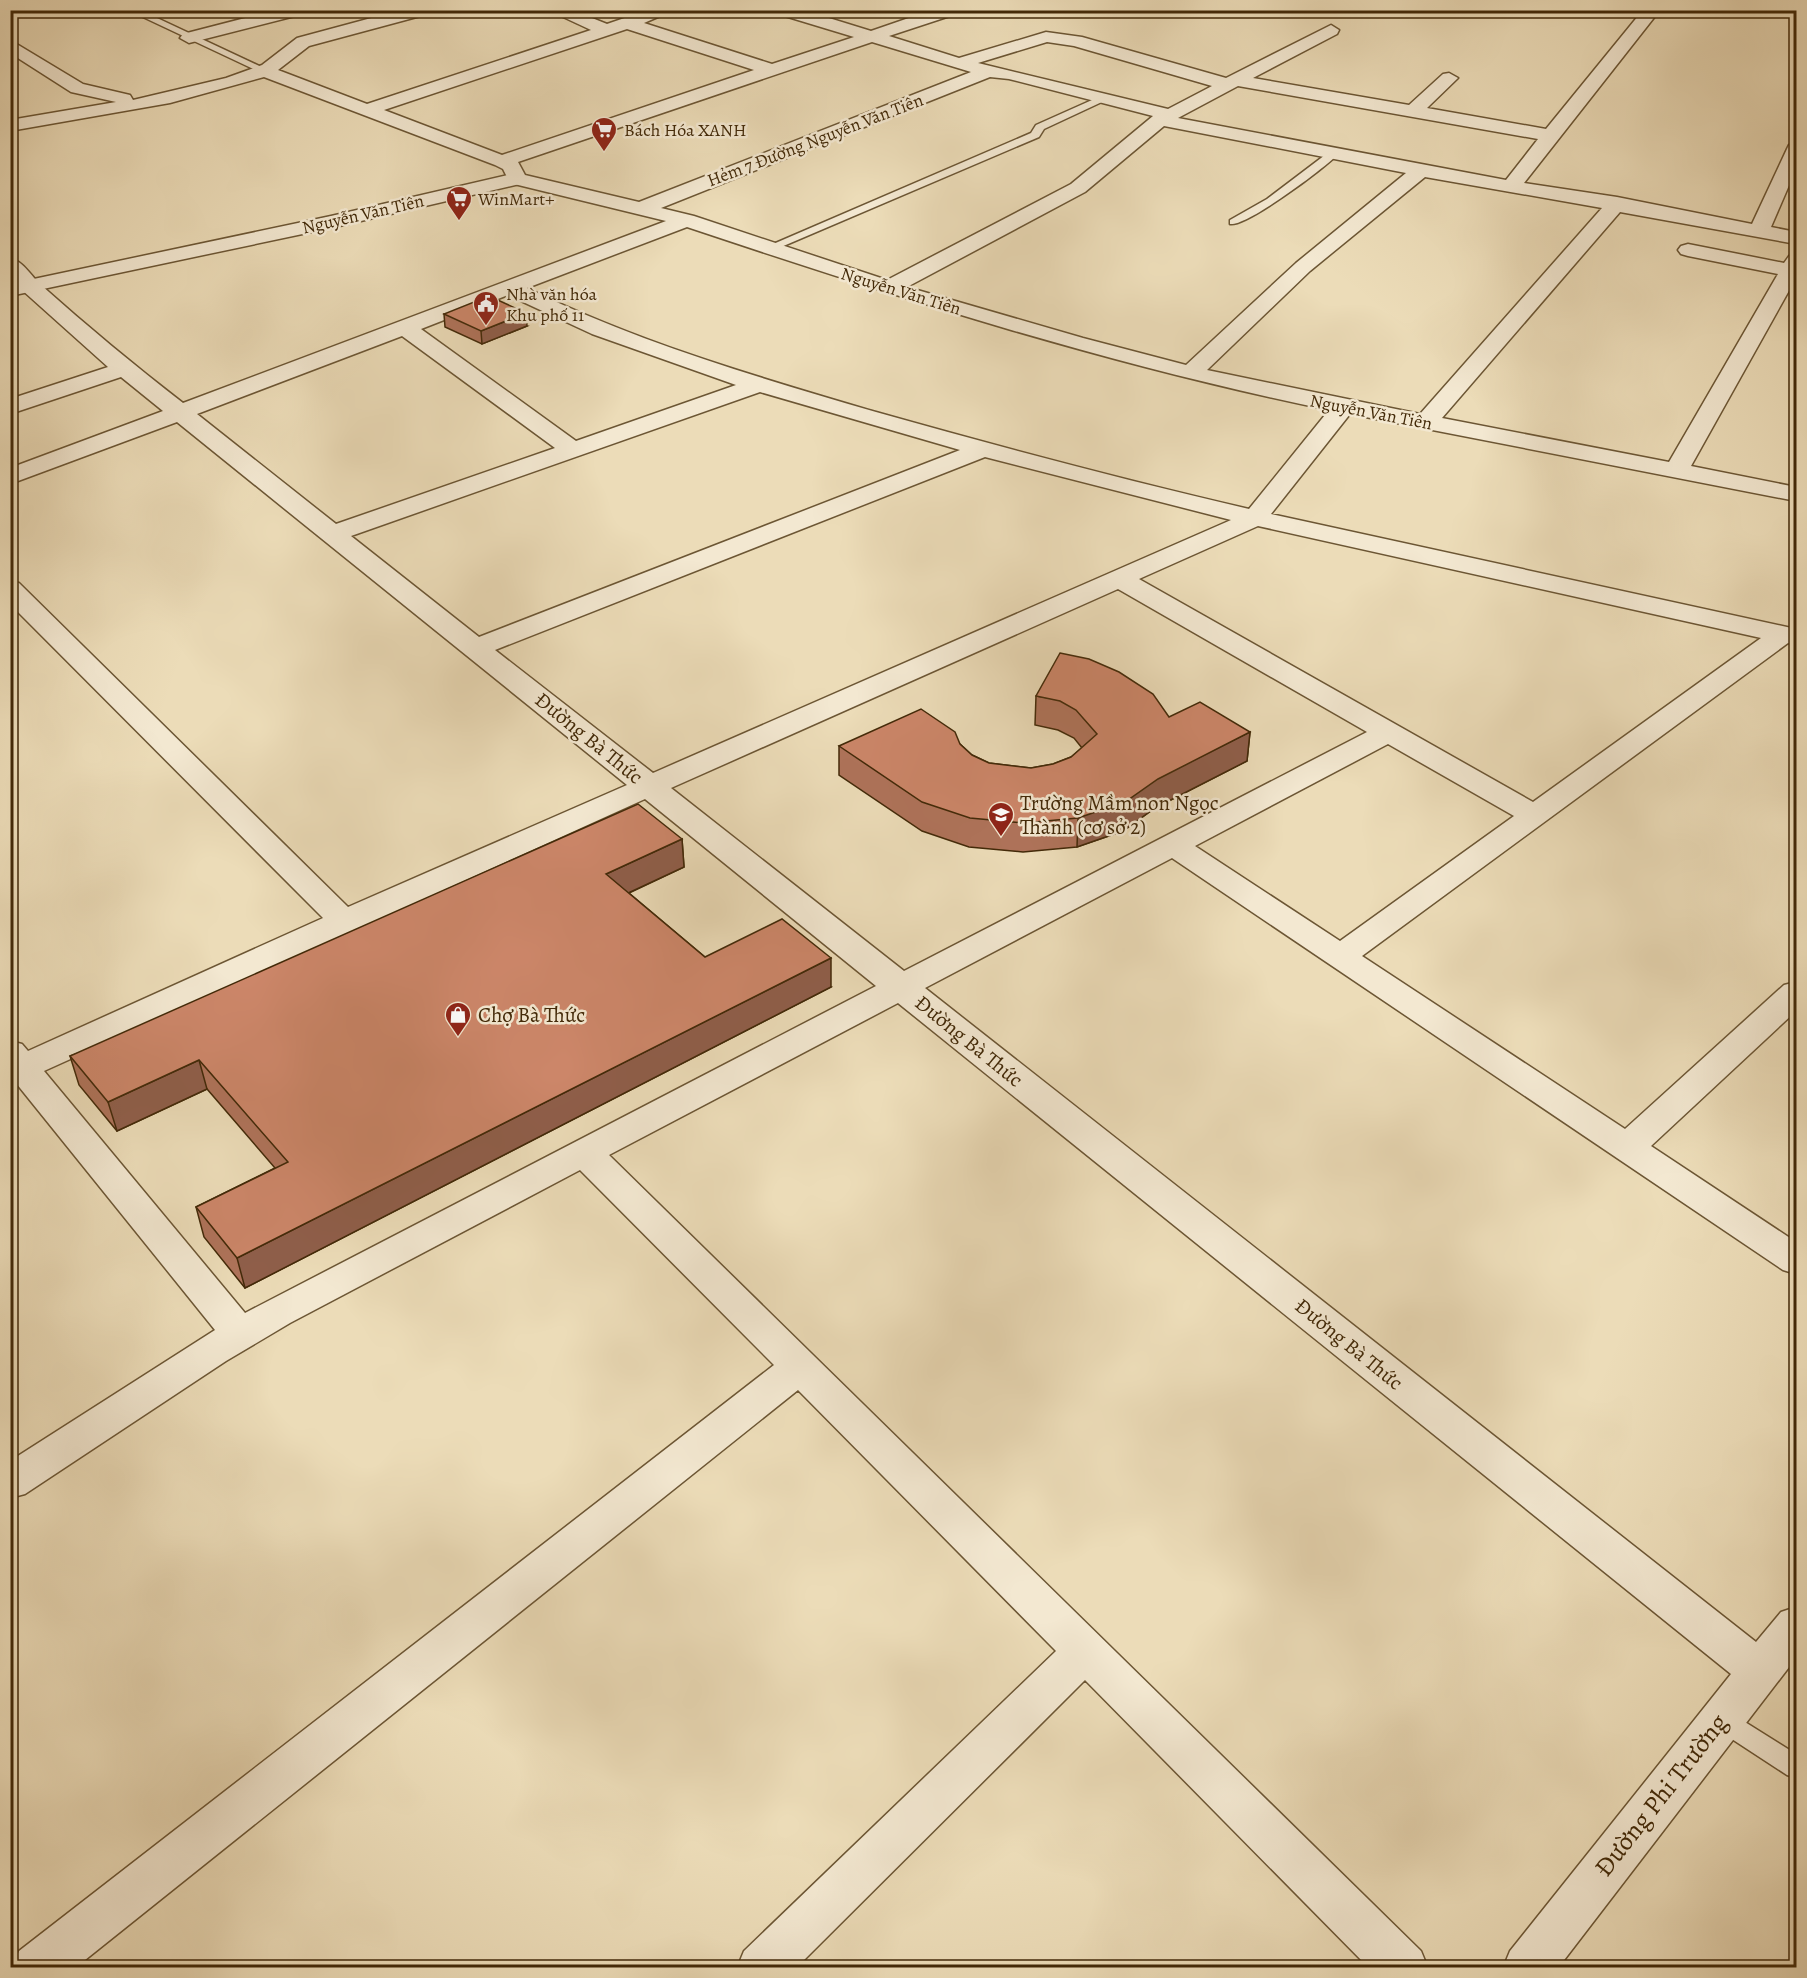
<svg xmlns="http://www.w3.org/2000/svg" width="1807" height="1978" font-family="Alegreya,serif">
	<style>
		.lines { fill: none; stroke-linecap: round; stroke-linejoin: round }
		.service-casing { stroke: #6c5634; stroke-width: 3 }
		.minor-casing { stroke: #6c5634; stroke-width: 3 }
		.tertiary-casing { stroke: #6c5634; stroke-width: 3 }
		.service { fill: #f3e8d1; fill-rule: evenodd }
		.minor { fill: #f3e8d1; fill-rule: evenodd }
		.tertiary { fill: #f3e8d1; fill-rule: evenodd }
		.wall { fill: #af735a; stroke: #422908; stroke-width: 1.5 }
		.shaded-wall { fill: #8f5e4a; stroke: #422908; stroke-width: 1.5 }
		.building { fill: #cc8669; stroke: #422908; stroke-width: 1.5 }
		.labels { text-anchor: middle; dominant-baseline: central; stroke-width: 5; stroke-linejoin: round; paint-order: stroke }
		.far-poi-label { font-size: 18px; fill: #422908; stroke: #f3e8d1; text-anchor: start }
		.far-street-label { font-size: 18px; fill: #422908; stroke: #f3e8d1 }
		.street-label { font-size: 21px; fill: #422908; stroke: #f3e8d1 }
		.poi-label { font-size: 21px; fill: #422908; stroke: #f3e8d1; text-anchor: start }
		.near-street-label { font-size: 26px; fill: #422908; stroke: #f3e8d1 }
	</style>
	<rect width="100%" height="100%" fill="#ecdcb8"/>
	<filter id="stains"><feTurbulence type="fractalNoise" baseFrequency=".00333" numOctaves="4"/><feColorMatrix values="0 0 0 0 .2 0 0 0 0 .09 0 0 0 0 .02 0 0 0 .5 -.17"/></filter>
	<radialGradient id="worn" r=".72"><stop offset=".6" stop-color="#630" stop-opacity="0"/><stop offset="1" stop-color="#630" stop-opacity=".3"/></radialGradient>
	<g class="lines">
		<defs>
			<path id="service" d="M128 10H140L270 71 262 73Z
				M1101 96 1106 99 1104 101 1044 129 1039 137 774 250 764 248 1031 133 1036 125Z
				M1329 152 1338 154C1325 168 1246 227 1230 224V220L1267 199Z
				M1721 1707 1796 1754V1778L1787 1775 1712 1726 1709 1718 1712 1710Z"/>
			<path id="minor" d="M276 10H305L303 14 189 43 180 38 183 34Z
				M401 10H430L428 14 309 46 278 70 367 104 591 30 548 10H572L607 24 648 10H674L644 23 772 64 854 37 778 14 776 10H803L871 31 932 10H958L956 14 889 36 959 58 1046 32 1082 37 1226 78 1331 25 1339 30 1337 34 1253 78 1409 105 1443 74 1449 73 1458 78 1427 108 1546 129 1643 10H1660L1524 183 1617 197 1752 224 1787 149 1789 145 1796 143V169L1771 227 1796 232V244L1620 212 1442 418 1669 462 1778 274 1688 256 1681 254 1678 250 1681 246 1688 244 1784 263 1789 256 1796 254V278L1691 466 1796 487V501L1350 414 1271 514 1796 629V645L1788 643 1362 956 1625 1129 1784 985 1796 982V1011L1651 1146 1796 1242V1274L1783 1270 1172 858 925 988 1756 1642 1781 1612 1796 1607V1658L1558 1968H1503L1510 1951 1731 1674 898 1003 609 1155 1421 1951 1428 1968H1369L1085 1680 796 1968H737L744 1951 1056 1651 798 1390 75 1968H12L19 1951 774 1365 580 1170 290 1323 226 1361 25 1494 10 1498V1461L215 1330 16 1083 10 1084V1041L22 1044 28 1051 323 918 10 604V581L19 583 348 907 627 785 177 422 10 484V468L163 411 121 377 10 414V399L108 367 22 290 10 278V258C23 261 31 276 41 285 87 326 134 365 183 403L666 221 510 183 503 169 495 165 264 77 170 103 10 131V120L116 102 71 92 10 53V40L83 84 130 95 133 100 226 78 262 65 297 38ZM627 29 754 70 502 155 384 110ZM872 42 971 72 639 202 525 175 518 162ZM1047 42 1074 46 1212 86 1168 109 978 63ZM990 77 1009 79 1153 116 1071 184 887 280 694 216 661 208ZM1238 86 1538 139 1506 180 1178 118ZM1164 126 1406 173 1296 263 1186 365 1083 338 907 287 1085 192ZM1425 177 1602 208 1420 414 1207 370 1310 271ZM687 227C899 298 1110 365 1329 410L1249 509C1124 480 1000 447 876 412 757 377 639 343 527 288ZM508 295 592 334 736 385 576 441 421 329ZM402 336 555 448 336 524 197 414ZM760 392 960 450 479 637 351 536ZM985 457 1231 520 653 773 495 650ZM1258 526 1761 638 1533 802 1139 579ZM1118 589 1367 732 904 971 671 788ZM1388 744 1514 816 1340 941 1195 846ZM645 799 876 986 245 1313 44 1071Z"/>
			<path id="tertiary" d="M517 173 524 175 527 179 524 183 331 228 10 296V284L331 216Z"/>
		</defs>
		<use href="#service" class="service-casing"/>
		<use href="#minor" class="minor-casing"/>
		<use href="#tertiary" class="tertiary-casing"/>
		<use href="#service" class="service"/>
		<use href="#minor" class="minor"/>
		<use href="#tertiary" class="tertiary"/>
	</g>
	<path class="wall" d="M444 314 527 326 482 344 445 327Z
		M1036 696 1169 717 1250 732 1247 761 1155 808 1123 831 1077 847 1023 852 969 847 922 831 839 775V746L960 744 972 755 989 763 1031 768 1053 764 1071 757 1082 748 1074 738 1058 730 1035 725Z
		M682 839 684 867 629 893 705 957 831 987 245 1288 204 1237 196 1207 275 1168 207 1089 117 1131 79 1085 70 1056Z"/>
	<path class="shaded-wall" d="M526 313 527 326 482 344 481 331Z
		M1250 732 1247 761 1155 808 1123 831 1077 847 1078 818Z
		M682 839 684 867 609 902 606 874Z
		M831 958V987L245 1288 237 1258Z
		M199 1060 207 1089 117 1131 108 1102Z"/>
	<path class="building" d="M489 296 526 313 481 331 444 314Z
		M1060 653 1089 659 1119 672 1153 694 1169 717 1200 702 1250 732 1158 779 1125 802 1078 818 1024 823 970 818 922 802 839 746 921 709 955 732 960 744 972 755 989 763 1031 768 1053 764 1071 757 1097 734 1076 710 1060 701 1036 696Z
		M638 804 682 839 606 874 705 957 782 919 831 958 237 1258 196 1207 288 1162 199 1060 108 1102 70 1056Z"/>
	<defs>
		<symbol id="supermarket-pin" viewBox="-11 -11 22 30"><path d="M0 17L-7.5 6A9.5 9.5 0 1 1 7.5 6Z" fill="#8f2418" stroke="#f3e8d1"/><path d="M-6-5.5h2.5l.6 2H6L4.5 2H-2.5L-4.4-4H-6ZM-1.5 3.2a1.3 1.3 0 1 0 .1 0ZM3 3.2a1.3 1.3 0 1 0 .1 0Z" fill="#fff"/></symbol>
		<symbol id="civic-pin" viewBox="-11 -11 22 30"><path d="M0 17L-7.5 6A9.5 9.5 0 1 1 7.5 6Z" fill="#8f2418" stroke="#f3e8d1"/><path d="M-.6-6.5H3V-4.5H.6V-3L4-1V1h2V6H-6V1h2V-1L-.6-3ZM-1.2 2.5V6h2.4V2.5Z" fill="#fff"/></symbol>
		<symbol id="school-pin" viewBox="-11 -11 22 30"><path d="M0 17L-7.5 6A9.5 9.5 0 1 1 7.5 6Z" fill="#8f2418" stroke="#f3e8d1"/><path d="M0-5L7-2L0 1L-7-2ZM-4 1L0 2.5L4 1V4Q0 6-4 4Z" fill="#fff"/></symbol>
		<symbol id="shop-pin" viewBox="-11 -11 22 30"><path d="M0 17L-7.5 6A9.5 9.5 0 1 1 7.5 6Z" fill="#8f2418" stroke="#f3e8d1"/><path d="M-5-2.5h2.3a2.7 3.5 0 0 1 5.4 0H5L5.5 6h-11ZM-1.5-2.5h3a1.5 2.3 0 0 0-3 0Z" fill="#fff"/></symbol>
	</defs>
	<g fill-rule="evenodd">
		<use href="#supermarket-pin" x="589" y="115" width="30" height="40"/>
		<use href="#supermarket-pin" x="444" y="184" width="30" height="40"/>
		<use href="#civic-pin" x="471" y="289" width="30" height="40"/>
		<use href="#school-pin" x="986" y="800" width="30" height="40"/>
		<use href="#shop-pin" x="443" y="1000" width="30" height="40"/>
	</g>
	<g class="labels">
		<g class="far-poi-label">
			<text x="624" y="130">Bách Hóa XANH</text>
			<text x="478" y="199">WinMart+</text>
			<text x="506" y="294">Nhà văn hóa<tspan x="506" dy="21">Khu phố 11</tspan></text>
		</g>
		<g class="far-street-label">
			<text transform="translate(815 140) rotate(-21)">Hẻm 7 Đường Nguyễn Văn Tiên</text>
			<text transform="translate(363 214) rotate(-13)">Nguyễn Văn Tiên</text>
			<text transform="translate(901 291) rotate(17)">Nguyễn Văn Tiên</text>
			<text transform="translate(1371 412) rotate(11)">Nguyễn Văn Tiên</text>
		</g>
		<g class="street-label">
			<text transform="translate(589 738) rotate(39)">Đường Bà Thức</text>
			<text transform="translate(969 1041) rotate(39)">Đường Bà Thức</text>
			<text transform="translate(1349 1344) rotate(39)">Đường Bà Thức</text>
		</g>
		<g class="poi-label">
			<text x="1020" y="803">Trường Mầm non Ngọc<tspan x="1020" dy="24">Thành (cơ sở 2)</tspan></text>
			<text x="478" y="1015">Chợ Bà Thức</text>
		</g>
		<g class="near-street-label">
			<text transform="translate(1661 1795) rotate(-52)">Đường Phi Trường</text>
		</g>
	</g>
	<rect width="1807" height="1978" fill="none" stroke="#ecdcb8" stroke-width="36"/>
	<rect x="12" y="12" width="1783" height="1954" fill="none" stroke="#422908" stroke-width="3"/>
	<rect x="18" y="18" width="1771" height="1942" fill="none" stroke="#422908" stroke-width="1.5"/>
	<rect width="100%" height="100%" filter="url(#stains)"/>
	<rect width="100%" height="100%" fill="url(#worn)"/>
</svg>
